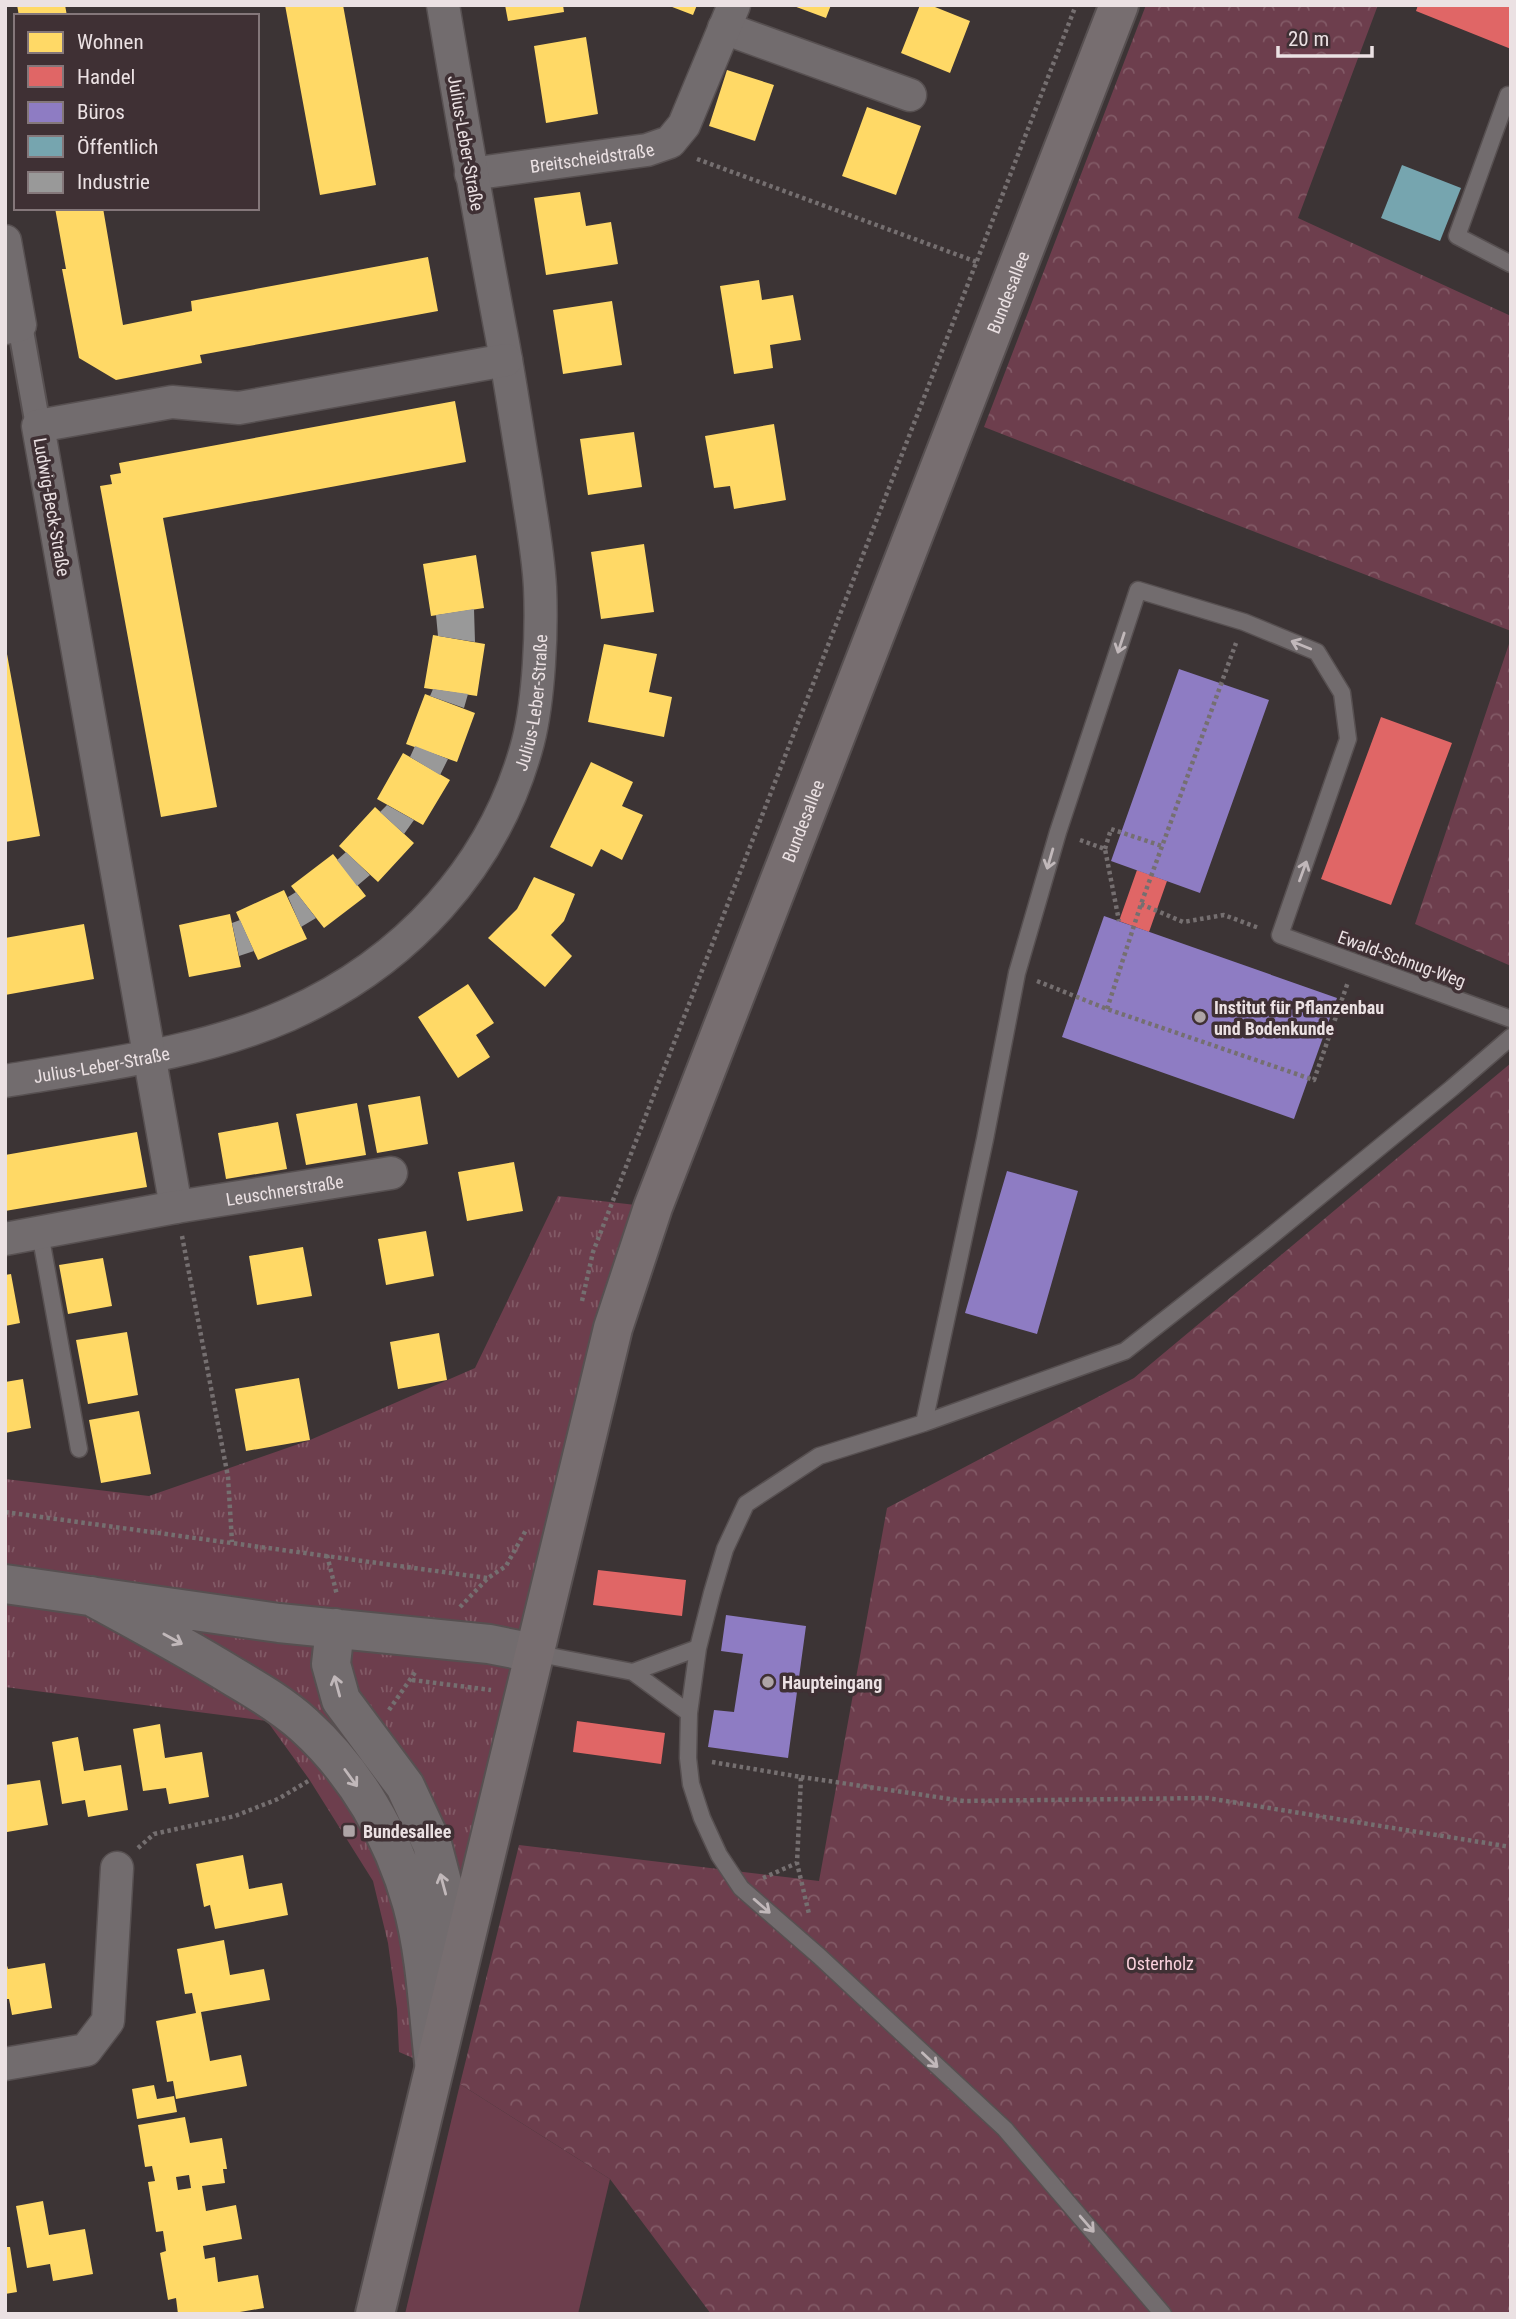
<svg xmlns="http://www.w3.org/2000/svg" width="1516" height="2319" font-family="'Roboto Condensed',sans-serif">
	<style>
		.grass { fill: #6d3e4d }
		.forest { fill: url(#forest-crowns) }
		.park { fill: url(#park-tufts) }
		.homes { fill: #ffd966; fill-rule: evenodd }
		.shops { fill: #e06666 }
		.offices { fill: #8e7cc3 }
		.public { fill: #76a5af }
		.industry { fill: #999 }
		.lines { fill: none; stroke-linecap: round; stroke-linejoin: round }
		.service-casing { stroke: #575051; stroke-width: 19 }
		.pedestrian-casing { stroke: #575051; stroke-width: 28 }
		.minor-casing { stroke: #575051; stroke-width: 35 }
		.tertiary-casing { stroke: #575051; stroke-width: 42 }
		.secondary-casing { stroke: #575051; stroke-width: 42 }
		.path { stroke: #756f70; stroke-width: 4.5; stroke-dasharray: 3.5 3.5; stroke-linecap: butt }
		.service { stroke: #726c6e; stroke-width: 16 }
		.pedestrian { stroke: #726c6e; stroke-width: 24 }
		.minor { stroke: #726c6e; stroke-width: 32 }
		.tertiary { stroke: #726c6e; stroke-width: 38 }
		.secondary { stroke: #776e70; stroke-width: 38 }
		.oneway { stroke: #c1b8ba }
		.poi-dot { fill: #aea4a6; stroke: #3f3034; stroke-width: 2.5 }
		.labels { text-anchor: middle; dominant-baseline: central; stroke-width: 7; stroke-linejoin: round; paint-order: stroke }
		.street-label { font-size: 18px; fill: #ebe1e3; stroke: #3f3034 }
		.poi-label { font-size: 18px; font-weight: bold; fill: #ebe1e3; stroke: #3f3034; text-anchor: start }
		.park-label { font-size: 18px; fill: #fad1dc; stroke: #3f3034 }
	</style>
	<defs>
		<pattern id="forest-crowns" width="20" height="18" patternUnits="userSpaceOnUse" patternTransform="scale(1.75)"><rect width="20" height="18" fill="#6d3e4d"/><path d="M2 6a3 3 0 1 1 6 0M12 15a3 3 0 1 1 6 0" fill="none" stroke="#825a66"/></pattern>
		<pattern id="park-tufts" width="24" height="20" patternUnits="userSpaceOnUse" patternTransform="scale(1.75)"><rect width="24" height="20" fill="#6d3e4d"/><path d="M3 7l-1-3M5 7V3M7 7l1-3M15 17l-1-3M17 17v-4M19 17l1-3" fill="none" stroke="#825a66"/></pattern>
	</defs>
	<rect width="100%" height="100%" fill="#3c3435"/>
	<path class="grass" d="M460 2084 610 2179 578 2314H405Z"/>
	<path class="forest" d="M1146 5H1378L1298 218 1511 316V631L984 427Z
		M1511 638V966L1415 924Z
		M1511 1063V2314H711L610 2179 460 2084 519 1845 819 1881 887 1508 1134 1378Z"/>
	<path class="park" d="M558 1196 653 1207 434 2067 399 2052 397 2009 388 1943 373 1881 309 1779 267 1721 5 1687V1479L149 1496 310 1440 475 1368Z"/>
	<path class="homes" d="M17 5H65L67 16H19Z
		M285 5H343L376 185 320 195Z
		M505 5H563L564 12 508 21Z
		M667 5H697L693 15Z
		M791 5H831L826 18Z
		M920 5H930L970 21 950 73 901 53Z
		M586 37 598 114 546 123 534 46Z
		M727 70 774 85 755 141 709 126Z
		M867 107 921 126 896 195 842 176Z
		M580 192 586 226 611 222 618 264 546 275 534 198Z
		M55 208H103L123 325 192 311 191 301 428 257 438 311 200 355 202 363 116 380 79 358 62 269H66Z
		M759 280 762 300 793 295 801 340 770 345 773 368 734 374 720 286Z
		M612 301 622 365 563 374 553 310Z
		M455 401 466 462 163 518 217 807 161 817 100 486 112 484 110 475 121 473 119 463Z
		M774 424 786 500 734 509 730 486 714 488 705 436Z
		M634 432 642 487 588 495 580 439Z
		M644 544 654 612 601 619 591 552Z
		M476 555 484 608 431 616 423 564Z
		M433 635 485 644 477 696 424 688Z
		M5 643 40 836 5 842Z
		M604 644 657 654 649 692 672 697 664 737 588 722Z
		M425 694 475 713 457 762 406 744Z
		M403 753 450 780 423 825 377 799Z
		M591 762 633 782 622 806 643 815 622 860 601 849 592 867 550 847Z
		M375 807 414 843 378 882 339 846Z
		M333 854 366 896 324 928 291 886Z
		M534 877 575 894 564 921 551 935 572 956 545 987 488 938 517 909Z
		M284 890 307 939 258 960 236 912Z
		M230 914 241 967 189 977 179 925Z
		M84 924 94 979 5 995V938Z
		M468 984 494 1023 476 1035 490 1057 458 1078 418 1017Z
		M420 1096 428 1144 377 1153 368 1105Z
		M357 1103 366 1155 306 1165 296 1114Z
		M278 1122 287 1169 226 1179 218 1133Z
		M137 1132 147 1187 5 1211V1155Z
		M514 1162 523 1211 467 1221 458 1172Z
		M426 1231 434 1276 386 1285 378 1239Z
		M303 1247 312 1296 257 1305 249 1256Z
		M103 1258 112 1306 68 1314 59 1265Z
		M11 1274 20 1323 5 1326V1275Z
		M127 1332 138 1395 88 1404 76 1340Z
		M439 1333 447 1380 398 1389 390 1342Z
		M299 1378 310 1440 246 1451 235 1389Z
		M23 1379 31 1428 5 1433V1382Z
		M139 1411 151 1474 101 1483 89 1420Z
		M160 1724 165 1758 202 1752 209 1797 169 1804 166 1788 143 1791 133 1729Z
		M78 1737 84 1771 121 1765 128 1810 88 1817 85 1800 62 1804 52 1742Z
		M40 1780 48 1825 7 1832 5 1785Z
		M243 1855 249 1889 282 1883 288 1915 215 1929 210 1905 204 1907 196 1864Z
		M224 1940 230 1975 264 1969 270 2000 201 2012 210 2061 241 2055 247 2086 176 2099 173 2081 167 2082 156 2021 196 2013 192 1993 185 1994 177 1949Z
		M5 1959 8 1969 45 1963 52 2008 12 2015 9 1999H5Z
		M154 2085 157 2099 174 2096 177 2112 137 2119 132 2089Z
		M185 2117 190 2143 222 2138 227 2169H223L225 2183 202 2186 206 2211 236 2205 242 2239 203 2246 205 2259 215 2257 218 2282 258 2275 264 2308 228 2314H178L176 2298 168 2300 160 2253 166 2251 163 2231 156 2232 148 2182 155 2181 152 2166 145 2167 138 2125ZM189 2175 191 2188 178 2190 176 2177Z
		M43 2201 49 2235 85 2229 93 2274 53 2281 50 2264 27 2268 16 2206Z
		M5 2247H10L17 2292 5 2294Z"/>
	<path class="shops" d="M1418 5H1511V49L1416 11Z
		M1381 717 1452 743 1391 905 1321 879Z
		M1137 870 1167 881 1149 932 1119 921Z
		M598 1570 686 1580 682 1616 593 1605Z
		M577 1721 665 1733 661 1764 573 1752Z"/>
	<path class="offices" d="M1179 669 1269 700 1200 893 1111 861Z
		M1104 916 1337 998 1294 1119 1062 1037Z
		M1007 1171 1078 1191 1037 1334 965 1313Z
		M726 1615 806 1626 788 1758 708 1747 714 1710 734 1712 743 1654 721 1651Z"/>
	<path class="public" d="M1402 165 1461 188 1440 241 1381 218Z"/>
	<path class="industry" d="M474 609 475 642 438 636 436 615Z
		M433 689 468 694 464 708 430 696Z
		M415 746 448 759 440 775 410 757Z
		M387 805 414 820 404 834 380 812Z
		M346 852 370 875 357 886 337 860Z
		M296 892 316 918 301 927 288 897Z
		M240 920 254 951 239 956 232 923Z"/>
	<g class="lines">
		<defs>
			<path id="service" d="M1508 95 1457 236 1511 264
				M40 1233 79 1449
				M924 1423 985 1139 1017 973 1058 832 1138 590 1244 622 1317 652 1342 693 1348 739 1280 935 1511 1019
				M534 1653 633 1672 689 1713
				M633 1672 698 1648
				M1163 2314 1005 2129 819 1956 741 1888 719 1855 702 1818 691 1784 688 1758 689 1713 698 1648 712 1593 725 1549 746 1504 819 1456 924 1423 1125 1351 1265 1241 1452 1088 1511 1037"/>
			<path id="pedestrian" d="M20 325 38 426"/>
			<g id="minor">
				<path d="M724 28 910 95"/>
				<path id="s1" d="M471 174 647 150 670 142 684 125 734 5"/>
				<path d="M5 241 20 325 5 328"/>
				<path id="s2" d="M5 1081C99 1065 200 1054 288 1015 405 963 495 867 528 742 539 699 542 631 540 587 538 551 531 516 526 481 517 430 510 378 500 327 480 220 461 113 443 5"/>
				<path d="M176 1207 38 426 172 402 239 408 506 360"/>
				<path id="s3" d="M5 1239 176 1207 391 1173"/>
				<path d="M5 2064 86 2050 108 2021 117 1868"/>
			</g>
			<path id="tertiary" d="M5 1584 279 1623 489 1644 534 1653
				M91 1596C139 1622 187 1648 234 1677 258 1691 283 1706 304 1725 356 1772 393 1836 412 1904 426 1955 428 2010 434 2062
				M335 1628 331 1664 341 1700 405 1786 432 1844 446 1897 456 1974"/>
			<g id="secondary">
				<path id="s4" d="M375 2314 613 1328 653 1207 1119 5"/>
			</g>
		</defs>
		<use href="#service" class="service-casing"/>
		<use href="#pedestrian" class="pedestrian-casing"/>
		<use href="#minor" class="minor-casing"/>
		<use href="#tertiary" class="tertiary-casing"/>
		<use href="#secondary" class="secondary-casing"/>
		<path class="path" d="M697 159 977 262
			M1080 840 1105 849 1119 921
			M1105 849 1111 829 1162 846
			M1141 904 1183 922 1224 915 1259 928
			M1037 981 1107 1009 1314 1080 1348 982
			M1107 1009 1141 904 1236 643
			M182 1236 228 1477 232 1542
			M582 1301 593 1252 1076 5
			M5 1512 487 1578
			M327 1555 337 1595
			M460 1607 488 1578 506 1566 526 1530
			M412 1680 491 1690
			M389 1710 416 1671
			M712 1762 801 1777 797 1863 809 1914
			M801 1777 964 1801 1207 1798 1511 1847
			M138 1848 154 1834 235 1816 278 1799 310 1780
			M763 1878 797 1863"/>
		<use href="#service" class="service"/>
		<use href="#pedestrian" class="pedestrian"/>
		<use href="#minor" class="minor"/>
		<use href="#tertiary" class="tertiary"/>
		<use href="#secondary" class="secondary"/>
	</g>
	<defs><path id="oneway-shaft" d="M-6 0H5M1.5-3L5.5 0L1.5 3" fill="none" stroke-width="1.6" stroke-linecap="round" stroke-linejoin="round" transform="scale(1.75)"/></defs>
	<g class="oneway">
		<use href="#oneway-shaft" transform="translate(1121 643) rotate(108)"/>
		<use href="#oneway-shaft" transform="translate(1301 645) rotate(-158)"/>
		<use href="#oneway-shaft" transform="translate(1050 859) rotate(106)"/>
		<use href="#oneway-shaft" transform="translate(1303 871) rotate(-70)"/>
		<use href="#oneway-shaft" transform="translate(173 1639) rotate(29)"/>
		<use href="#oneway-shaft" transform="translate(337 1686) rotate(-105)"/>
		<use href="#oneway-shaft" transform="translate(351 1778) rotate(54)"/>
		<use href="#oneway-shaft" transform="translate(443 1884) rotate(-105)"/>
		<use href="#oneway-shaft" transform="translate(762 1906) rotate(41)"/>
		<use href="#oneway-shaft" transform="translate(930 2060) rotate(43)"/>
		<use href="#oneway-shaft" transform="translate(1087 2224) rotate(49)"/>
	</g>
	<g class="poi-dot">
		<circle cx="1200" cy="1017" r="7"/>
		<circle cx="768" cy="1682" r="7"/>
		<rect x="342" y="1824" width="14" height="14" rx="3.5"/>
	</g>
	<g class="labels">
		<g class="street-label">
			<text transform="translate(466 143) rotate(80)">Julius-Leber-Straße</text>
			<text stroke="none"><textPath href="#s1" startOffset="122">Breitscheidstraße</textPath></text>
			<text stroke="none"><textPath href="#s4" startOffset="2123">Bundesallee</textPath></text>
			<text transform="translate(52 507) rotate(80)">Ludwig-Beck-Straße</text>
			<text stroke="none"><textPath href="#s2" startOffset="707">Julius-Leber-Straße</textPath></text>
			<text stroke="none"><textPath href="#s4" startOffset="1556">Bundesallee</textPath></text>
			<text transform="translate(1402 959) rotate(20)">Ewald-Schnug-Weg</text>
			<text stroke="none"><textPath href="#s2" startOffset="98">Julius-Leber-Straße</textPath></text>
			<text stroke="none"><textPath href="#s3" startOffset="284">Leuschnerstraße</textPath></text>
		</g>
		<g class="poi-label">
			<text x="1214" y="1007">Institut für Pflanzenbau<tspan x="1214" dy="21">und Bodenkunde</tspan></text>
			<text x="782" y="1682">Haupteingang</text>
			<text x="363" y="1831">Bundesallee</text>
		</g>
		<g class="park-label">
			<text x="1160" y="1963">Osterholz</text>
		</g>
	</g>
	<rect width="1516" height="2319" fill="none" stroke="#ebe1e3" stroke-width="14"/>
	<rect x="14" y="14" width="245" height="196" fill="#3f3034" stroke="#84777a" stroke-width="2"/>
	<rect x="28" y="32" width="35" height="21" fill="#ffd966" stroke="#84777a" stroke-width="2"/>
	<text x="77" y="49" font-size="21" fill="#ebe1e3">Wohnen</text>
	<rect x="28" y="66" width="35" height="21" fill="#e06666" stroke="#84777a" stroke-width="2"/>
	<text x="77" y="84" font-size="21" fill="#ebe1e3">Handel</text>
	<rect x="28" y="102" width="35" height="21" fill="#8e7cc3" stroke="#84777a" stroke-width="2"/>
	<text x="77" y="119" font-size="21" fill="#ebe1e3">Büros</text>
	<rect x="28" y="136" width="35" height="21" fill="#76a5af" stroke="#84777a" stroke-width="2"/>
	<text x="77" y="154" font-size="21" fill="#ebe1e3">Öffentlich</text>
	<rect x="28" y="172" width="35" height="21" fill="#999999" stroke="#84777a" stroke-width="2"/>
	<text x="77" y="189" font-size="21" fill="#ebe1e3">Industrie</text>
	<path d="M1278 46v10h94v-10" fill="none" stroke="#ebe1e3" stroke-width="3.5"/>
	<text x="1288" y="46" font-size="21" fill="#ebe1e3" stroke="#3f3034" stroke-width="5" paint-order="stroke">20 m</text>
</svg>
